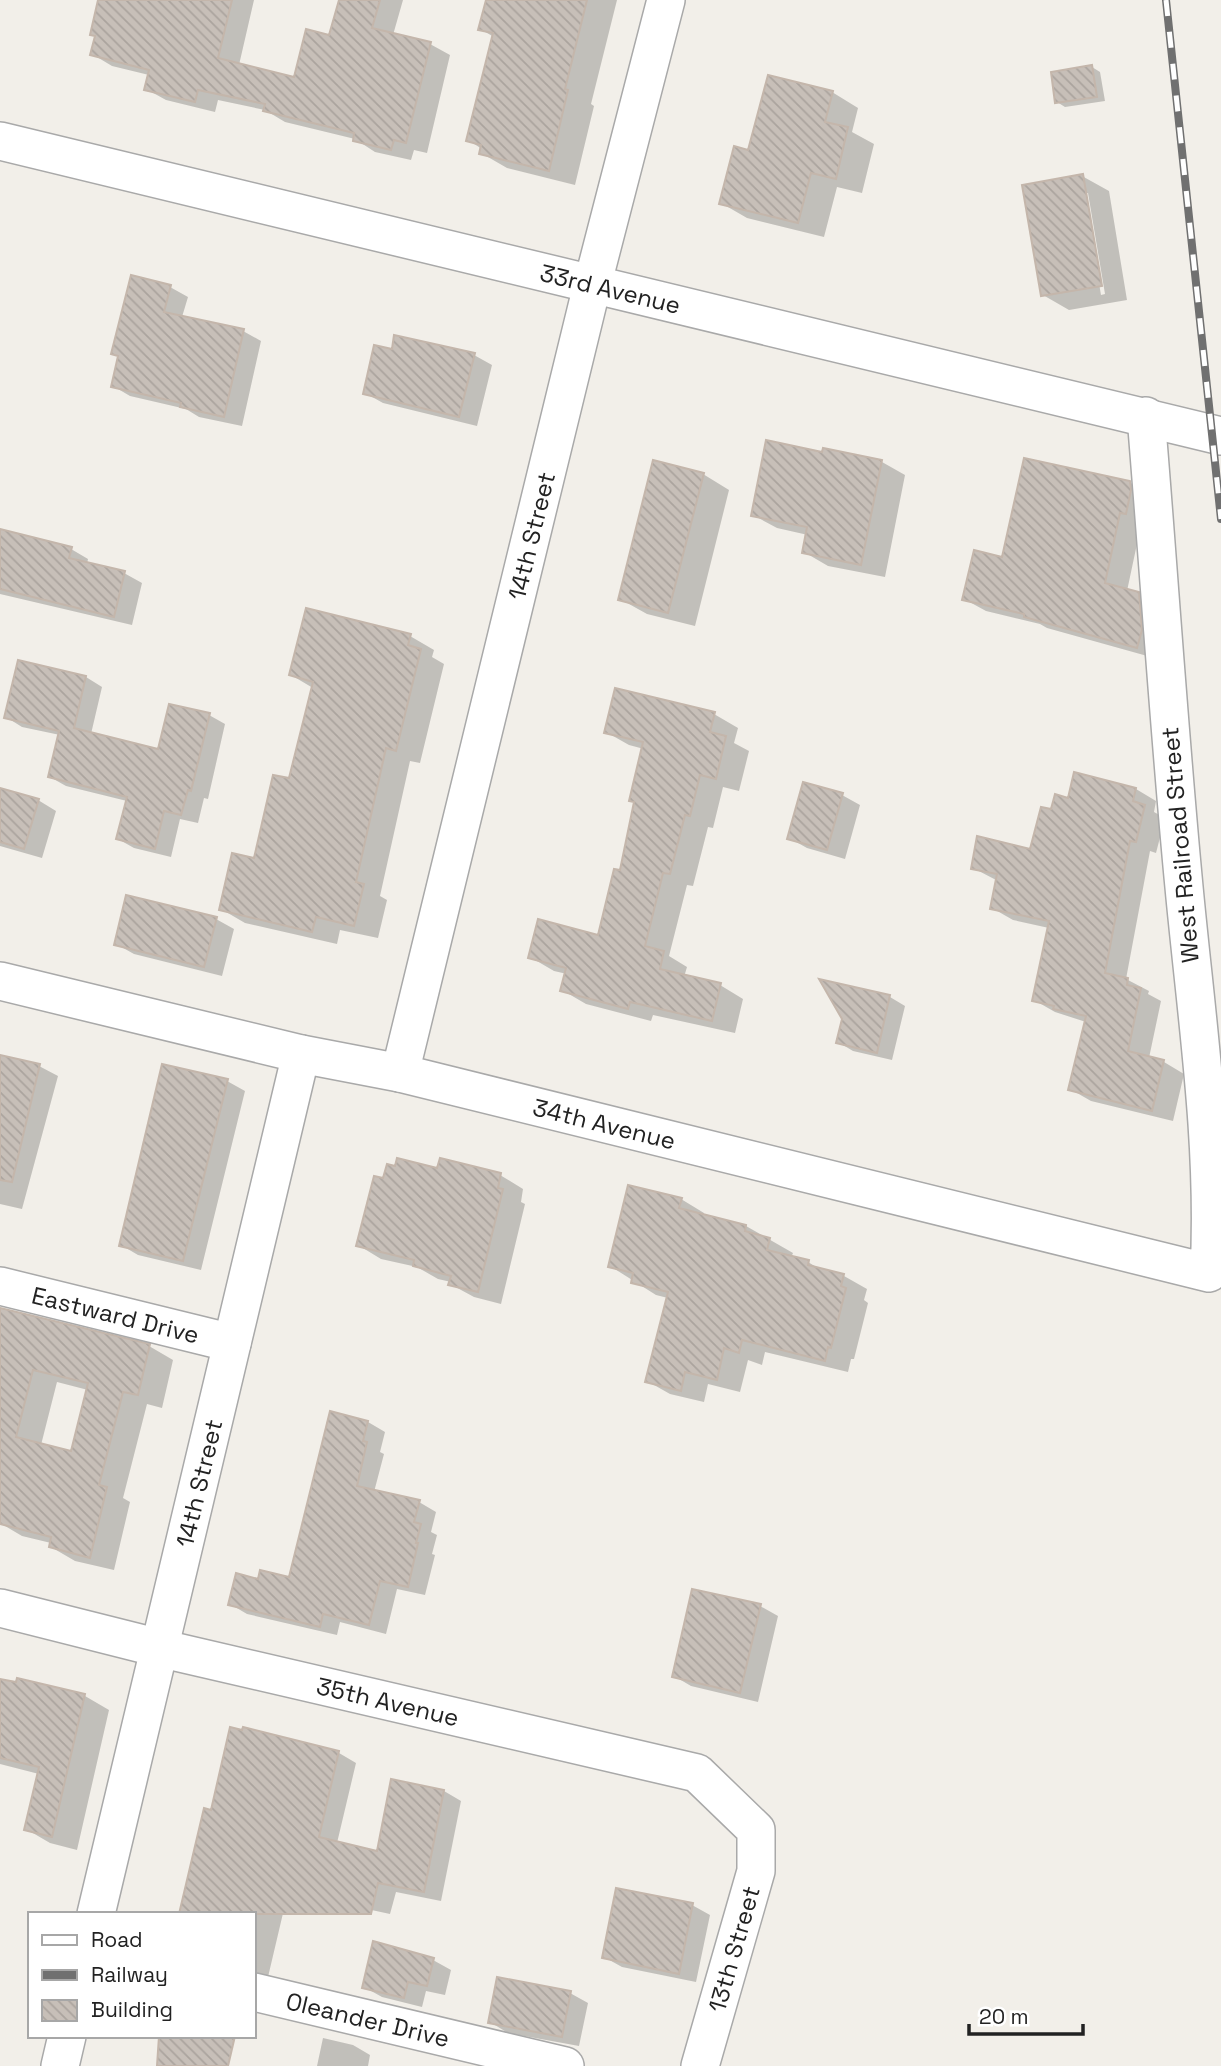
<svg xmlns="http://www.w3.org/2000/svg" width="1221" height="2066" font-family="'Space Grotesk',sans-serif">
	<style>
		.shadow { fill: #0003; fill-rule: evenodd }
		.building { fill: url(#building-back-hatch); stroke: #c4b6ab; stroke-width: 2; fill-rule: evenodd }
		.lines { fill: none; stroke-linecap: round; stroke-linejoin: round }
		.minor-casing { stroke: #a9a9a9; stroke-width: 40 }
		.minor { stroke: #fff; stroke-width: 37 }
		.rail-casing { stroke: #707070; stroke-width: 8 }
		.rail { stroke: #fff; stroke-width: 5; stroke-dasharray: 16; stroke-linecap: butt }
		.labels { text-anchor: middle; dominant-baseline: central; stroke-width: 6; stroke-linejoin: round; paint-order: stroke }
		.street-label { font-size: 24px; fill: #222; stroke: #fff }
	</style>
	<defs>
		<pattern id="building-back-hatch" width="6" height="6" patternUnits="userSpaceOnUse" patternTransform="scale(1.75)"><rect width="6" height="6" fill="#c7bfb8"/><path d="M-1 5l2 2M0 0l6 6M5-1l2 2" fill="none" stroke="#aba49e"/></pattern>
	</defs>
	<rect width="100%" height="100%" fill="#f2efe9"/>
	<path class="shadow" d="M100 0H254L239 65 295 79 331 37 340 0H403L393 35 430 44 450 55 427 153 414 150 411 160 375 152 355 139 285 122 265 110 218 100 215 112 166 100 146 89 149 75 112 66 92 54Z
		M487 0H617L591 104 594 106 575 185 507 168 481 153 482 149 468 140 494 37 480 29Z
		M1092 67 1100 72 1105 101 1065 107 1057 102Z
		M832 92 858 108 852 132 874 144 862 193 837 187 824 237 747 218 721 203 749 152Z
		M1082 176 1109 191 1127 300 1069 310 1043 295ZM1084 193H1088L1105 294 1101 295Z
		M170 287 188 297 182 317 243 331 261 341 242 426 199 417 186 409 130 396 113 386 119 357 113 353Z
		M393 351 474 355 492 365 477 426 383 403 365 393Z
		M824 450 882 462 905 475 885 577 828 566 804 552 808 535 777 528 753 515 824 454Z
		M703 474 729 490 695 626 647 614 620 599Z
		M1129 482 1151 495 1141 525 1127 591 1138 594 1160 606 1158 659 1047 628 1040 624 986 611 964 599 1003 559Z
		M0 531 71 549 88 559 87 564 124 573 142 583 132 625 0 594Z
		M410 636 434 650 432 657 444 664 420 763 410 761 380 896 387 900 378 938 340 930 337 944 245 923 221 909 255 860 290 780 313 688 291 675Z
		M86 677 102 687 91 734 159 751 209 715 225 724 208 799 204 798 198 823 180 819 171 857 134 848 118 839 127 801 66 786 50 777 60 735 22 727 6 717Z
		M714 714 738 728 734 743 749 751 739 791 723 787 713 828 708 827 693 886 687 885 669 956 687 967 684 977 720 985 743 999 735 1033 653 1015 651 1021 586 1004 562 990 567 974 554 971 530 957 599 937 622 872 644 749 629 745 606 732Z
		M0 789 38 800 56 811 42 858 0 846Z
		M1136 789 1156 801 1154 812 1165 818 1156 853 1150 851 1126 979 1149 991 1148 994 1161 1001 1149 1058 1164 1062 1184 1074 1173 1121 1091 1101 1070 1089 1086 1022 1055 1012 1034 1000 1049 928 1013 920 992 908 998 881 973 868 1031 851 1052 811 1069 800Z
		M842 795 860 805 845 859 807 848 789 838Z
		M216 919 234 929 222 976 134 954 116 944Z
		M823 981 890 997 905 1006 892 1060 853 1051 838 1042 844 1019Z
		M0 1056 39 1066 58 1076 22 1209 0 1204Z
		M227 1081 245 1091 201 1270 138 1255 121 1245Z
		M438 1170 500 1175 523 1189 521 1202 525 1204 501 1304 474 1297 450 1284 451 1282 438 1279 417 1267 381 1259 358 1245 385 1181Z
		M681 1199 704 1213 703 1216 746 1226 793 1253 791 1258 808 1262 823 1271 844 1276 867 1289 864 1300 868 1303 854 1359H851L848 1372 765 1352 762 1365 748 1360 740 1392 708 1384 704 1402 670 1394 647 1381 668 1298 656 1295 610 1266Z
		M0 1325 149 1346 173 1360 162 1408 147 1404 123 1498 130 1502 114 1570 75 1561 51 1547V1543L22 1536 0 1523ZM57 1382 88 1390 73 1453 41 1445Z
		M368 1422 385 1432 380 1452 384 1454 374 1492 419 1502 436 1512 431 1532 437 1535 432 1554 435 1555 425 1595 397 1589 386 1634 340 1622 337 1635 247 1614 230 1604 259 1581 290 1579Z
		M760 1606 778 1616 758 1702 691 1686 674 1676Z
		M0 1680 18 1684 19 1680 85 1696 109 1710 77 1850 50 1843 26 1829 39 1774 0 1764Z
		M243 1732 339 1753 356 1763 337 1843 378 1853 392 1781 444 1791 461 1801 441 1901 396 1892 390 1914 288 1892 268 1977 254 1974V1914L212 1812Z
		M692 1905 710 1915 696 1982 622 1967 604 1957Z
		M433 1960 451 1970 445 1995 426 1991 422 2007 382 1997 364 1987Z
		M570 1993 588 2003 579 2046 508 2033 490 2022Z
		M323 2038 353 2045 370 2055 368 2066H317Z"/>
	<path class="building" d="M98 0H232L218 58 294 77 306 29 329 35 339 0H380L372 28 431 42 406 143 394 140 391 150 353 141 354 133 263 111 265 104 198 90 195 102 144 90 149 70 90 55 95 36 90 35Z
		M486 0H587L565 89 568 90 549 171 479 154 481 145 466 141 493 33 478 30Z
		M1092 65 1097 97 1055 103 1051 72Z
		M768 75 833 91 825 122 848 127 836 179 811 173 798 223 719 204 734 146 748 150Z
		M1083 174 1102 286 1041 296 1022 185Z
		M131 275 171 285 164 312 244 329 224 417 180 407 181 403 111 387 118 356 111 354Z
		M394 335 475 353 459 417 363 394 374 345 392 349Z
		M766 440 822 452 823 448 882 460 861 565 802 553 807 527 751 516Z
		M1024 458 1130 481 1131 490 1126 514 1120 513 1105 583 1139 592 1142 630 1137 648 1024 617V614L962 600 974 550 1002 557Z
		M653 460 704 473 668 613 618 600Z
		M0 529 72 547 69 558 125 571 114 617 0 589Z
		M306 608 411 634 408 645 421 649 396 751 386 748 356 882 364 884 354 926 316 917 312 932 219 910 232 853 254 858 273 775 289 778 313 682 289 675Z
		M18 660 86 676 74 728 158 749 169 704 210 713 191 791 188 790 181 815 164 811 155 849 116 839 127 797 48 777 59 731 4 718Z
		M615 688 715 712 710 732 726 736 716 779 700 775 690 816 685 815 670 874 663 873 645 946 664 951 660 969 721 983 712 1021 630 1002 628 1009 560 991 566 968 528 958 538 919 598 935 614 869 620 870 634 802 629 801 643 742 604 733Z
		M1074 772 1136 788 1133 801 1145 805 1136 842 1130 841 1105 973 1128 978 1127 985 1141 988 1128 1051 1164 1060 1152 1111 1068 1090 1086 1016 1053 1009 1054 1006 1032 1001 1049 921 990 909 997 874 971 869 977 836 1030 849 1041 807 1051 809 1055 794 1068 798Z
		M803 782 843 793 827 850 787 839Z
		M0 788 39 799 24 849 0 842Z
		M126 895 217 917 204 967 114 945Z
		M819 979 890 995 877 1053 836 1043 842 1019Z
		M0 1055 40 1064 12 1182 0 1180Z
		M162 1064 228 1079 183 1261 119 1246Z
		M397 1158 437 1168 440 1158 501 1173 498 1188 503 1189 478 1292 448 1285 451 1276 413 1266 414 1260 356 1246 374 1176 383 1178 387 1164 395 1166Z
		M628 1185 682 1198 679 1208 746 1225 745 1231 770 1238 767 1250 809 1260 808 1265 844 1274 841 1286 846 1288 831 1348 828 1347 825 1361 742 1340 739 1353 724 1348 717 1380 685 1372 681 1391 645 1382 668 1292 631 1283 633 1273 608 1267Z
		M0 1308 150 1344 138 1395 123 1392 99 1485 107 1487 90 1558 49 1547 51 1537 0 1524ZM33 1370 88 1383 71 1451 16 1437Z
		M330 1411 368 1421 363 1441 367 1442 357 1486 420 1500 414 1522 421 1524 416 1543H418L408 1587 380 1581 369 1625 323 1614 320 1627 228 1605 236 1573 258 1579 260 1570 289 1577Z
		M692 1589 761 1604 740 1693 672 1677Z
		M17 1678 85 1694 52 1837 24 1830 39 1767 0 1758V1679L16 1682Z
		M230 1727 242 1730 243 1727 339 1751 319 1837 377 1851 391 1779 444 1790 424 1892 378 1883 371 1914H179L204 1808 211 1810Z
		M616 1888 693 1903 679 1974 602 1958Z
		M373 1941 434 1958 427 1986 408 1982 404 1998 362 1988Z
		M497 1977 571 1991 562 2037 488 2023Z
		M159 2036H235L228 2066H157Z"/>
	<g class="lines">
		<defs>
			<g id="minor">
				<path id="s1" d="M0 141 1221 436"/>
				<path id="s2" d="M0 981 301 1054 400 1073 1209 1273C1216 1145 1196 1015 1184 887 1169 730 1159 573 1146 416"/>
				<path id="s3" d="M400 1073 592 286 666 0"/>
				<path id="s4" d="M0 1286 232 1343"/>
				<path id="s5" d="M0 1608 159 1648 697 1773 756 1830V1871L700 2066"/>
				<path id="s6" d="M96 1914 301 1054"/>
				<path id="s7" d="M254 1992 565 2066"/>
				<path d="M60 2066 67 2036"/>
			</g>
		</defs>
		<use href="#minor" class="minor-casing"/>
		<use href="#minor" class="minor"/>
		<defs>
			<path id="rail" d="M1166 0 1221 519"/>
		</defs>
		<use href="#rail" class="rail-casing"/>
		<use href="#rail" class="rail"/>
	</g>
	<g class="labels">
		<g class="street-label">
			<text stroke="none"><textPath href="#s1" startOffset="628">33rd Avenue</textPath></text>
			<text stroke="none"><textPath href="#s3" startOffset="553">14th Street</textPath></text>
			<text transform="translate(1180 845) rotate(-95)">West Railroad Street</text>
			<text stroke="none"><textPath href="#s2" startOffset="621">34th Avenue</textPath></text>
			<text stroke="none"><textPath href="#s4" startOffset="119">Eastward Drive</textPath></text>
			<text stroke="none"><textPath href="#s6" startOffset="443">14th Street</textPath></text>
			<text stroke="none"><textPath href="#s5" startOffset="399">35th Avenue</textPath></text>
			<text transform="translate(734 1949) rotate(-74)">13th Street</text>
			<text stroke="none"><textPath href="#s7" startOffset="117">Oleander Drive</textPath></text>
		</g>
	</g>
	<rect x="28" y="1912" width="228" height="126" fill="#ffffff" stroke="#a7a7a7" stroke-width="2"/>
	<rect x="42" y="1935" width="35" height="10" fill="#ffffff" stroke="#a7a7a7" stroke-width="2"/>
	<text x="91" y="1947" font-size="21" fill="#222222">Road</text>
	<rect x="42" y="1970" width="35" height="10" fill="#707070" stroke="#a7a7a7" stroke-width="2"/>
	<text x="91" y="1982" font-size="21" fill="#222222">Railway</text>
	<rect x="42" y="2000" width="35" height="21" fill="url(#building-back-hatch)" stroke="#a7a7a7" stroke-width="2"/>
	<text x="91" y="2017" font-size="21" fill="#222222">Building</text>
	<path d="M969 2024v10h114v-10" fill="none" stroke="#222222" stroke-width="3.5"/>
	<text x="979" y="2024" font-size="21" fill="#222222" stroke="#ffffff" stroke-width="5" paint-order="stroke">20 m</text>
</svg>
